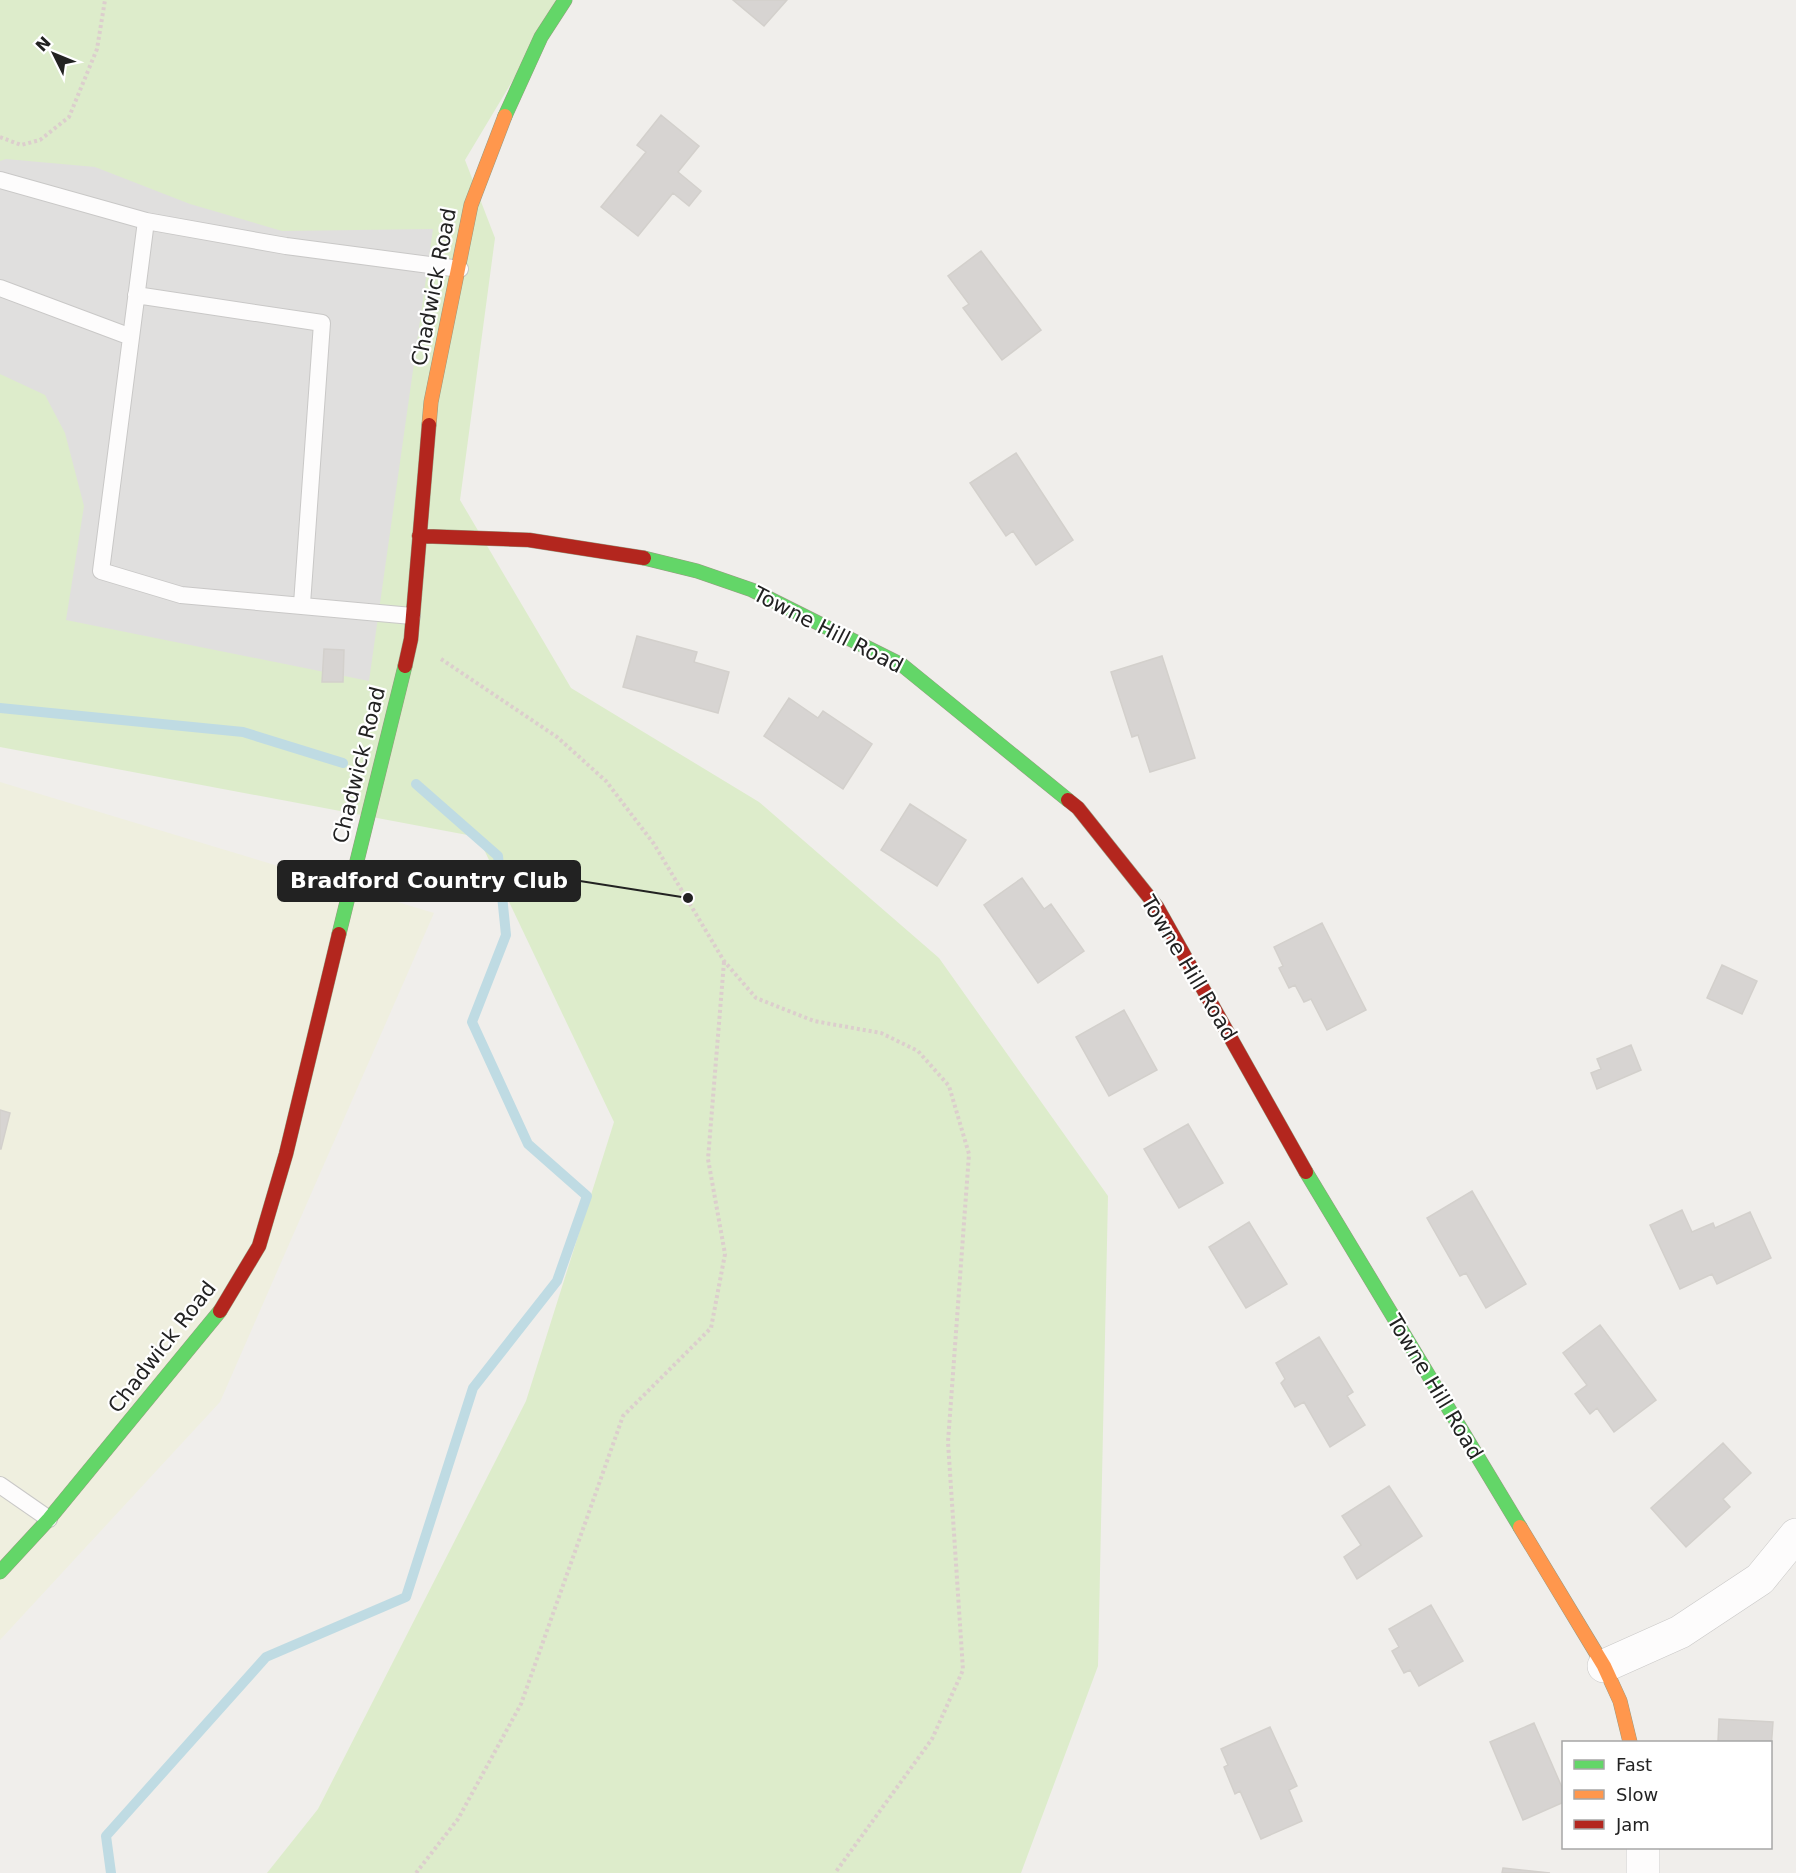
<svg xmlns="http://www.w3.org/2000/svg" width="1796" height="1873" font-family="'DejaVu Sans',sans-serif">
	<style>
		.farmland { fill: #efefdf }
		.grass { fill: #ddeccb }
		.parking { fill: #e0dfde }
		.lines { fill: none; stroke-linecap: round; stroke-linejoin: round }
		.stream { stroke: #bfdbe3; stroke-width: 10 }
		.building { fill: #d7d4d2; stroke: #d3d0cc; stroke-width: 1.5 }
		.lane-casing { stroke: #c9c8c7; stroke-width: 18 }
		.street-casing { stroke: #c9c8c7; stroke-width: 34 }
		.fast-casing { stroke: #999a82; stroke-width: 15 }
		.slow-casing { stroke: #999a82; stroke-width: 15 }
		.jam-casing { stroke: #999a82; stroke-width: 15 }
		.path { stroke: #dccecd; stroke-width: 4; stroke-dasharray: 3 3; stroke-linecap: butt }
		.lane { stroke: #fdfcfc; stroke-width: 16 }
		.street { stroke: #fdfcfc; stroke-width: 33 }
		.fast { stroke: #63d668; stroke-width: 14 }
		.slow { stroke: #ff974d; stroke-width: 14 }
		.jam { stroke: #b3261e; stroke-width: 14 }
		.labels { text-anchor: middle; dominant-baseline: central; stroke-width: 4.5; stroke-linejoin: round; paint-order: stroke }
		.street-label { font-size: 21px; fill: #222; stroke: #fff }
		.leader { fill: none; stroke: #222; stroke-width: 2 }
		.callout-dot { fill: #222; stroke: #fff; stroke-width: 2 }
		.callout { fill: #222; stroke: #222; stroke-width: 2 }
		.callout-label { font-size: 22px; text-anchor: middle; font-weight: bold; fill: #fff }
	</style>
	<rect width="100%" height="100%" fill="#f0eeeb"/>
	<path class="farmland" d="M0 782 434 913 220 1402 0 1640Z"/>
	<path class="grass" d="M0 0H561L465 160 495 238 460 500 571 688 759 802 939 958 1108 1196 1098 1666 1021 1873H267L318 1809 526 1401 614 1122 478 837 0 747Z"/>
	<path class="parking" d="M6 159 95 167 190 204 282 231 433 229 369 681 66 620 84 506 65 433 45 395 0 374V161Z"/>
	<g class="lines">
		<path class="stream" d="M0 708 243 732 343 763
			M111 1873 106 1836 266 1657 406 1597 473 1388 557 1281 587 1196 528 1144 472 1022 506 935 498 856 416 784"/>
	</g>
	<path class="building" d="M733 0H787L764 26Z
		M661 115 699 146 678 172 701 191 689 206 673 193 638 236 601 207 646 152 637 145Z
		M981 251 1041 330 1002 360 963 308 969 304 948 276Z
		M1016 453 1073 540 1036 565 1013 531 1006 536 970 483Z
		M637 636 697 652 694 662 729 672 718 713 623 687Z
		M324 649 344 650 343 682H322Z
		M1162 656 1195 758 1150 772 1138 735 1132 737 1111 672Z
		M789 698 818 718 823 711 872 744 843 789 764 736Z
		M910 804 966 840 937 886 881 850Z
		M1022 878 1044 909 1051 904 1084 951 1038 983 984 905Z
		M1322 923 1366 1010 1327 1030 1311 999 1304 1002 1295 985 1289 988 1279 968 1283 966 1274 947Z
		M1722 965 1757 981 1742 1014 1707 998Z
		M1124 1010 1157 1070 1109 1096 1076 1037Z
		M1631 1045 1641 1070 1597 1089 1591 1073 1601 1069 1597 1059Z
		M0 1110 10 1113 1 1149H0Z
		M1188 1124 1223 1183 1179 1208 1144 1149Z
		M1472 1191 1526 1284 1486 1308 1466 1273 1460 1276 1427 1218Z
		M1682 1210 1692 1232 1713 1223 1715 1228 1750 1212 1771 1258 1717 1284 1712 1274 1680 1289 1650 1225Z
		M1249 1222 1287 1284 1246 1308 1209 1247Z
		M1600 1325 1656 1400 1614 1432 1597 1408 1590 1414 1575 1394 1587 1385 1563 1353Z
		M1319 1337 1353 1392 1347 1396 1365 1425 1330 1447 1304 1402 1295 1407 1281 1383 1285 1379 1276 1363Z
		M1723 1443 1751 1473 1723 1499 1730 1507 1686 1547 1651 1508Z
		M1389 1486 1422 1536 1357 1579 1344 1557 1361 1545 1342 1516Z
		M1431 1605 1463 1661 1419 1686 1410 1670 1404 1673 1392 1651 1399 1647 1389 1629Z
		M1719 1719 1773 1722 1770 1764V1742H1718Z
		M1534 1723 1564 1792V1802L1523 1820 1490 1742Z
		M1270 1727 1297 1786 1289 1790 1302 1821 1261 1839 1240 1791 1235 1794 1224 1767 1228 1765 1221 1749Z
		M1503 1868 1550 1873H1502Z"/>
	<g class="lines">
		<defs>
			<path id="lane" d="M0 180 146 221 286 246 460 269
				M146 221 101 571 181 595 412 616
				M0 288 131 337
				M136 295 322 323 302 604
				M0 1485 49 1519"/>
			<path id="street" d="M1604 1666 1680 1632 1760 1579 1796 1535
				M1643 1848V1873"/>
			<path id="fast" d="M505 116 541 37 565 0
				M644 558 697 571 752 590 902 665 1068 800
				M339 934 405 666
				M1306 1172 1520 1527
				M0 1572 49 1519 220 1311"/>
			<path id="slow" d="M429 425 431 402 471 205 505 116
				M1520 1527 1604 1666 1620 1701 1630 1742"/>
			<path id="jam" d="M419 536 529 540 644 558
				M405 666 411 639 429 425
				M1068 800 1078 808 1157 907 1306 1172
				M220 1311 259 1246 286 1154 339 934"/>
		</defs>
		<use href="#lane" class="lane-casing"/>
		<use href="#street" class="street-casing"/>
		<use href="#fast" class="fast-casing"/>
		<use href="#slow" class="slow-casing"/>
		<use href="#jam" class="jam-casing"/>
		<path class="path" d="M0 137 21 145 40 140 69 117 97 49 105 0
			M441 659 557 737 606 781 654 844 724 961 756 998 814 1021 881 1033 918 1051 949 1086 969 1154 948 1442 963 1670 932 1739 835 1873
			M416 1873 458 1819 521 1704 623 1416 711 1328 725 1254 708 1159 724 962"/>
		<use href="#lane" class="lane"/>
		<use href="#street" class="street"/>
		<use href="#fast" class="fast"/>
		<use href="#slow" class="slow"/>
		<use href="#jam" class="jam"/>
	</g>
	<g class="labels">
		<g class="street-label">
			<text transform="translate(434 287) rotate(-79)">Chadwick Road</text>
			<text transform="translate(828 630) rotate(27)">Towne Hill Road</text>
			<text transform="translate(359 765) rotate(-76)">Chadwick Road</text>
			<text transform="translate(1189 968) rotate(59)">Towne Hill Road</text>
			<text transform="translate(162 1347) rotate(-52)">Chadwick Road</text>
			<text transform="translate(1435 1387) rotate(59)">Towne Hill Road</text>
		</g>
	</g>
	<path class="leader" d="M688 898L580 881"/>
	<circle class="callout-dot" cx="688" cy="898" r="6"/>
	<rect class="callout" x="278" y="861" width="302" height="40" rx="6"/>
	<g class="callout-label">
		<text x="429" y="888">Bradford Country Club</text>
	</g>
	<rect x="1562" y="1741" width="210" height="108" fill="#ffffff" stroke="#a7a7a7" stroke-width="1.5"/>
	<rect x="1574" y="1760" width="30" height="9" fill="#63d668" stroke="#a7a7a7" stroke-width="1.5"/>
	<text x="1616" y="1771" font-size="18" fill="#222222">Fast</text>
	<rect x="1574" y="1790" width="30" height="9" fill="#ff974d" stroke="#a7a7a7" stroke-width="1.5"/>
	<text x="1616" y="1801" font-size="18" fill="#222222">Slow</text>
	<rect x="1574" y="1820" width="30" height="9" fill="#b3261e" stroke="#a7a7a7" stroke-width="1.5"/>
	<text x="1616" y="1831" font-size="18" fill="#222222">Jam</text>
	<g transform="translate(54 54) rotate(313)" stroke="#ffffff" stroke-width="4.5" paint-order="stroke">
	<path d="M0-4.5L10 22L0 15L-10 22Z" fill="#222222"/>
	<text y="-9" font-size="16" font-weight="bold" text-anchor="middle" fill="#222222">N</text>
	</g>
</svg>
